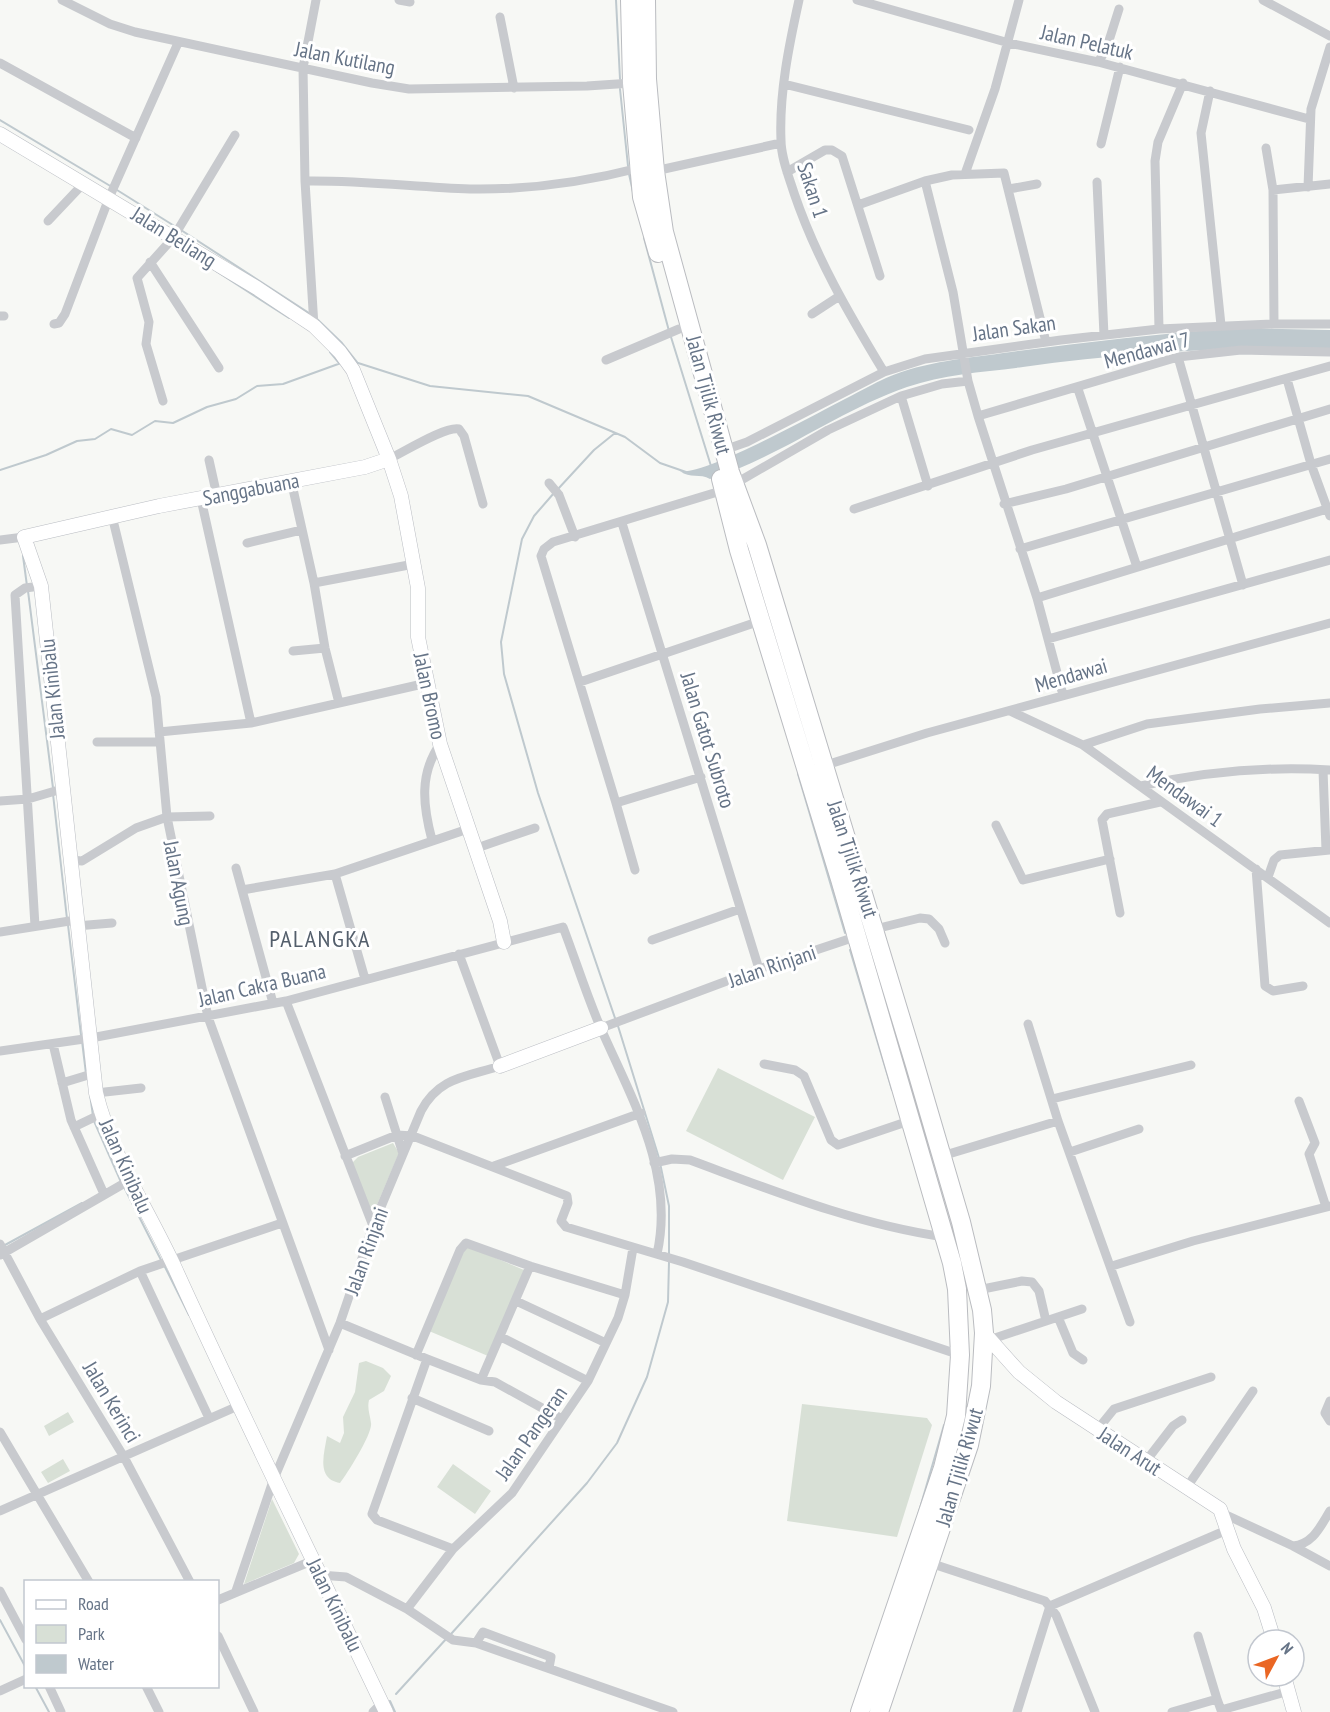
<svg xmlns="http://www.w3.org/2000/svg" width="1330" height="1712" font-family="'PT Sans Narrow',sans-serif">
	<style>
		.green { fill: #d8e0d6 }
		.water { fill: #bfc9ce }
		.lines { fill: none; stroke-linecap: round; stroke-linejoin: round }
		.stream { stroke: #bfc9ce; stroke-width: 2 }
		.secondary-casing { stroke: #babdc3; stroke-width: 15 }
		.highway-casing { stroke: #babcc0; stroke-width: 20 }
		.street { stroke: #c8cace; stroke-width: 9 }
		.secondary { stroke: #fff; stroke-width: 14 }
		.highway { stroke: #fff; stroke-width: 18 }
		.labels { text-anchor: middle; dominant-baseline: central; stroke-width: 6; stroke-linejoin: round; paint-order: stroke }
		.street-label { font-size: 21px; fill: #667487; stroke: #fff }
		.quarter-label { font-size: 24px; letter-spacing: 1.5px; fill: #545f6c; stroke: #fff }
	</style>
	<rect width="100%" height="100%" fill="#f7f8f5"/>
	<path class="green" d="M718 1068 815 1117 783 1180 686 1131Z
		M393 1143 399 1153 374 1212 370 1210 352 1163 358 1157Z
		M465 1245 524 1270 488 1356 429 1331Z
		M366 1361 383 1368 391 1376 384 1391 369 1400C367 1409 370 1414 371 1423 373 1433 347 1474 340 1483 316 1479 324 1454 327 1436L340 1443 344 1433 343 1417 355 1392 359 1363Z
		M802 1404 927 1418 932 1425 897 1537 787 1521Z
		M68 1412 74 1422 49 1436 44 1426Z
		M63 1459 70 1471 48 1483 41 1472Z
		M453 1464 491 1491 475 1514 437 1487Z
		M272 1499 299 1554 294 1563 244 1584Z"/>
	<path class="water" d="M1233 328 1330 330V349C1227 346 1125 353 1023 367 984 372 944 374 907 387 838 411 780 457 710 479 700 473 690 479 680 471 707 477 851 394 886 378 925 361 969 358 1011 352 1085 342 1158 334 1233 328Z"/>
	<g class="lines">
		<path class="stream" d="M616 0 620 79
			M620 89 628 166
			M0 120 112 187
			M629 174 633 192
			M117 190 176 227
			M181 230 309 313
			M644 238 669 331
			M216 271 289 318
			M316 318 342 343 357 362
			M671 337 711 466
			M330 352 339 363
			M355 362 430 386 528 396 625 437 660 463 686 472
			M0 470 46 455 77 441 95 439 111 429 132 435 155 421 173 423 207 407 236 399 257 386 283 384 341 363
			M558 489 594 450 615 433
			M554 493 534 516 522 539 501 642 504 674 538 793 616 1021
			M23 556 27 586
			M28 591 53 788
			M798 774 845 933
			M53 794 67 919
			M68 925 81 1035
			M850 950 892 1090
			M618 1026 659 1158
			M82 1041 86 1074
			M90 1094 93 1116
			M94 1121 121 1182
			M660 1163 669 1206V1256
			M124 1187 162 1262
			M5 1245 82 1203
			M165 1267 189 1315
			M918 1515 944 1425
			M0 1620 26 1668
			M451 1634 587 1483 617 1443 647 1377 668 1302 669 1262
			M35 1686 49 1712
			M396 1694 447 1638
			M390 1701 395 1712"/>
		<defs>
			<path id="secondary" d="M0 134 257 288 314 326 340 352 353 370 389 459 401 496 418 588V637L440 744 500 921 504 942
				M500 1066 601 1028
				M984 1333 1019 1372 1056 1402 1220 1509 1234 1549 1264 1608 1274 1640
				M1284 1676 1294 1712
				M386 1712C315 1563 242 1416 174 1266 147 1208 111 1155 96 1093L41 586 24 537 159 506 365 467 389 459"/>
			<path id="highway" d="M630 0 632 83 642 197 658 253
				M646 0 647 79 655 171 664 232 730 472 757 545 915 1065 961 1222 982 1310 984 1333 981 1386 969 1445 879 1712
				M721 479 739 550 840 879 952 1263 957 1289 960 1355 956 1416 943 1468 860 1712"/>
		</defs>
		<use href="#secondary" class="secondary-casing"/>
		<use href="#highway" class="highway-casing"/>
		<path class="street" d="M62 0 110 24 135 32 372 83 409 89 587 86 632 83
			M399 0 410 2
			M799 0C789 45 779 94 781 140 781 158 789 177 794 193 816 258 849 314 884 372
			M857 0 1009 43 1098 62 1309 119
			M1263 0 1330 36
			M500 17 514 88
			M1098 62 1106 50 1119 9
			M0 63 136 138
			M784 84 969 130
			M1210 91 1201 133 1221 325
			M1101 144 1120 67
			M1266 148 1273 190
			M655 171 781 143
			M787 172 825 150H832L842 156 880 276
			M965 174 995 89 1019 0
			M305 181C360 180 415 187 470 189 527 190 585 182 639 168
			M1097 182 1104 335
			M1308 187 1311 109 1330 47
			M1009 189 1037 184
			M858 205 925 181
			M48 221 83 184
			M150 262 219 368
			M812 314 838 297
			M0 316H4
			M54 324 59 323 65 314 109 198 178 43
			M1274 324 1273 190 1330 184
			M314 326 305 181 303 68 316 0
			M1159 329 1155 161 1158 142 1183 83
			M1046 342 1004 173 952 175 925 181 953 292 968 381 978 416 1037 598 1063 695
			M1178 357 1243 585
			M606 360 679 329
			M1287 379 1311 464 1330 516
			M1078 389 1137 567
			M901 396 928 486
			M163 401 146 344 149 322 137 278 173 238 235 135
			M978 416 1178 357 1241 350 1330 352
			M724 450 747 442 884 372 925 359 1061 340 1159 329 1274 324H1330
			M389 459C404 452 445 426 459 429L464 436 483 504
			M209 460 217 496
			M291 480 314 583 325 648 339 703
			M549 483 559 495 575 537
			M201 499 251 723
			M1004 504 1066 489 1330 409
			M854 509 1032 450 1330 366
			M112 516 156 697 167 817 208 1017 329 1350
			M622 523 759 969
			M0 540 24 537
			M247 543 301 530
			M1020 549 1330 459
			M314 583 414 564
			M1037 598 1330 508
			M1048 639 1330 560
			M293 651 325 648
			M580 682 760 621
			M1010 711 1083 745 1330 923
			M159 732 251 723 427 683
			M97 742H160
			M1083 745 1147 724 1260 709 1330 703
			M823 766 927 733 1330 623
			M1323 770 1326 850
			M701 777 616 803 541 556 544 549 553 542 724 490 828 430 901 396 942 384 968 381
			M1141 786C1203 772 1266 766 1330 770
			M0 801 28 799 62 789
			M616 803 635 870
			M996 825 1023 880 1110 859
			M432 840C423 806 419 774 440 744
			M474 849 535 828
			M71 860 82 861 136 828 167 817 210 816
			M236 868 273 1003
			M1256 869 1265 986 1273 991 1303 986
			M335 874 365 979
			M1268 877 1274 860 1280 855 1330 850
			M242 890 335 874 468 829
			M1120 913 1102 820 1107 814 1160 802
			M35 926 15 595 25 588 41 586
			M76 926 112 923
			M875 929 920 918 929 919 939 929 945 943
			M0 932 76 920
			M652 940 740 909
			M286 1001 373 1226
			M1028 1024 1058 1121 1130 1322
			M601 1028 759 969 855 937
			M53 1044 71 1120 104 1194
			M0 1051 91 1038 286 1001 563 927C576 961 587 997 602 1031 633 1101 675 1174 657 1254
			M764 1064 795 1070 804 1076 831 1140 838 1145 909 1121
			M62 1083 95 1073
			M96 1093 141 1088
			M385 1097 403 1154
			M1052 1099 1191 1065
			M1299 1101 1315 1143 1309 1154 1326 1207
			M74 1127 101 1114
			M1070 1152 1139 1129
			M345 1156 397 1135 413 1136 567 1196 568 1203 561 1221 566 1227 683 1262 960 1355
			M942 1156 1058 1121
			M654 1163 672 1159 690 1160C774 1191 855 1224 944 1237
			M494 1166 641 1113
			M0 1244 40 1319 124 1457 190 1582
			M0 1255 130 1180
			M1112 1266 1193 1241 1330 1206
			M140 1271 209 1418
			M978 1290 1022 1281 1032 1282 1039 1291 1046 1321
			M516 1301 606 1343
			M1058 1317 1073 1353 1083 1360
			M40 1319 140 1271 282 1223
			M340 1323 427 1359 481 1380 495 1382 562 1419
			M501 1337 588 1381
			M989 1340 1082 1309
			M416 1355 460 1250 466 1243 530 1266 625 1295
			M427 1359 372 1514 377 1520 453 1549
			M481 1380 530 1266
			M412 1398 489 1431
			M1330 1401 1325 1413 1330 1421
			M1097 1430 1114 1409 1211 1377
			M0 1432 89 1582
			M1146 1461 1173 1426 1182 1420
			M1187 1487 1253 1391
			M0 1511 238 1406
			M1224 1514 1293 1546C1313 1544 1320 1527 1330 1511
			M1293 1546 1330 1566
			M930 1563 1045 1601 1056 1615 1095 1712
			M320 1575 346 1577 407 1609 453 1640 476 1643 673 1712
			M0 1591 26 1640
			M236 1591 273 1481 340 1323 373 1226 421 1111C439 1077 466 1077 500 1066L459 954
			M218 1600 314 1560
			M1050 1606 1227 1530
			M407 1609 453 1549 512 1493 588 1381 618 1318 625 1295 633 1248
			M218 1636 254 1712
			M1198 1636 1217 1699
			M476 1643 483 1632 551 1657 549 1668
			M49 1686 61 1712
			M146 1686 159 1712
			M0 1691 26 1679
			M373 1712 382 1703
			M1017 1712 1050 1606
			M1172 1712 1217 1699 1221 1710 1289 1691"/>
		<use href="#secondary" class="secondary"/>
		<use href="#highway" class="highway"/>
	</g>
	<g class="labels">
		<g class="street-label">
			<text transform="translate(1087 42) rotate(13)">Jalan Pelatuk</text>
			<text transform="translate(345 58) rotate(11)">Jalan Kutilang</text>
			<text transform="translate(813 190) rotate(72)">Sakan 1</text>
			<text transform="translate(174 237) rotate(32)">Jalan Beliang</text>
			<text transform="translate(1014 328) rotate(-8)">Jalan Sakan</text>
			<text transform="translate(1147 350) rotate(-15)">Mendawai 7</text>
			<text transform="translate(709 395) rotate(75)">Jalan Tjilik Riwut</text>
			<text transform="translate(251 489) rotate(-11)">Sanggabuana</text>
			<text transform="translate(1071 675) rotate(-16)">Mendawai</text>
			<text transform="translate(52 689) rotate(-96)">Jalan Kinibalu</text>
			<text transform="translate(430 696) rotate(78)">Jalan Bromo</text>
			<text transform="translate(708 740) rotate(73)">Jalan Gatot Subroto</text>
			<text transform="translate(1185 796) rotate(36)">Mendawai 1</text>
			<text transform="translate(853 859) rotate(72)">Jalan Tjilik Riwut</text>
			<text transform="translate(179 883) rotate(79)">Jalan Agung</text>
			<text transform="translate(772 966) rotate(-19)">Jalan Rinjani</text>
			<text transform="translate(262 985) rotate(-13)">Jalan Cakra Buana</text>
			<text transform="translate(126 1166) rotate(66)">Jalan Kinibalu</text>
			<text transform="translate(366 1251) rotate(-70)">Jalan Rinjani</text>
			<text transform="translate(112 1402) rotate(59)">Jalan Kerinci</text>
			<text transform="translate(531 1433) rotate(-55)">Jalan Pangeran</text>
			<text transform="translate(1130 1451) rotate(33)">Jalan Arut</text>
			<text transform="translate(959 1467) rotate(-74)">Jalan Tjilik Riwut</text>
			<text transform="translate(335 1605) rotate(64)">Jalan Kinibalu</text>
		</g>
		<g class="quarter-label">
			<text x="320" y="938">PALANGKA</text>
		</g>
	</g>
	<rect x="24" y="1580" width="195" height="108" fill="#ffffff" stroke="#c2c7cf" stroke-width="1.5"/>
	<rect x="36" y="1600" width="30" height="9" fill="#ffffff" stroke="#c2c7cf" stroke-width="1.5"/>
	<text x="78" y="1610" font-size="18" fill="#667487">Road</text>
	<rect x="36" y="1625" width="30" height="18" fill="#d8e0d6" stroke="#c2c7cf" stroke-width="1.5"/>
	<text x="78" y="1640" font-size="18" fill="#667487">Park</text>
	<rect x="36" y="1655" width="30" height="18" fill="#bfc9ce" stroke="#c2c7cf" stroke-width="1.5"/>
	<text x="78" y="1670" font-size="18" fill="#667487">Water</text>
	<g transform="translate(1276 1658) rotate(49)"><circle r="28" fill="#ffffff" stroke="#c2c7cf" stroke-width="1.5"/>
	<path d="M0-4.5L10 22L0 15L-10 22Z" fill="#ea6623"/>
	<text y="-9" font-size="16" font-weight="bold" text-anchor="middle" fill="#667487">N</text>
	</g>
</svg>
